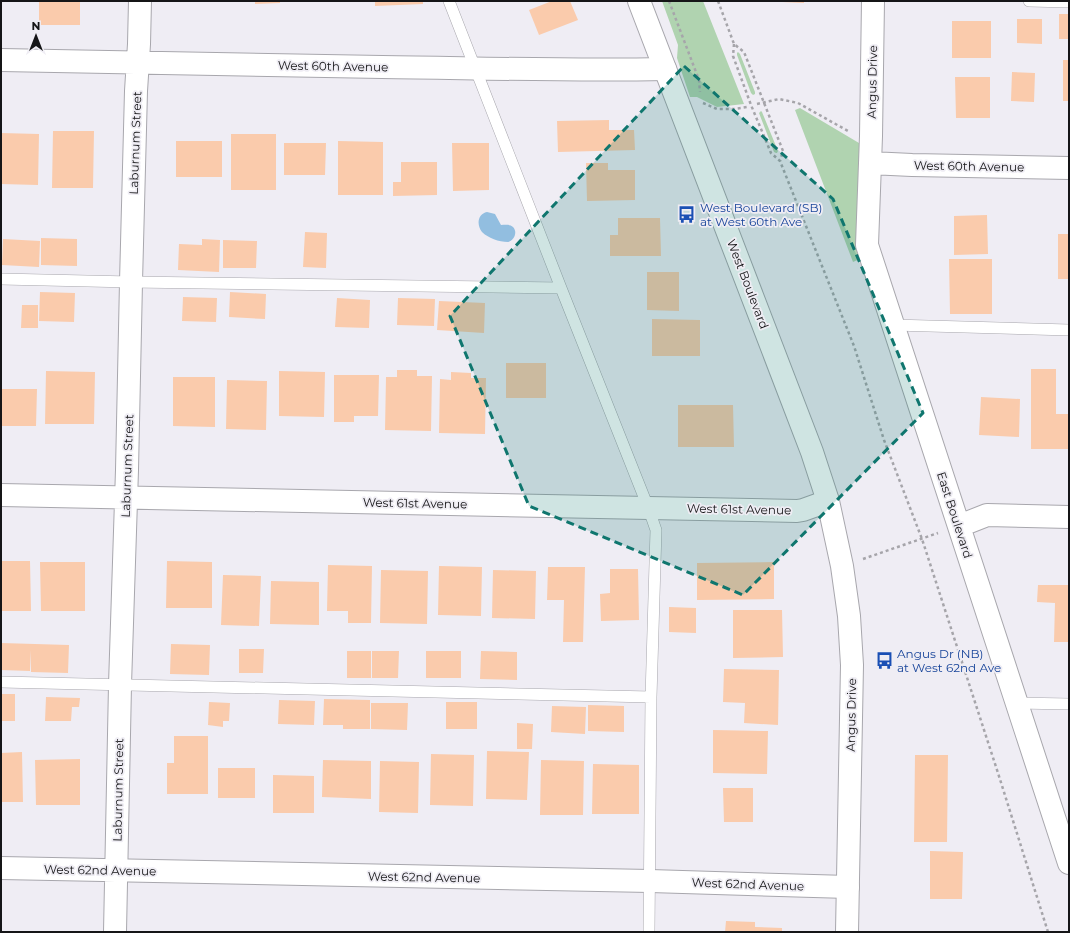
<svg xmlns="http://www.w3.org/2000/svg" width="1070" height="933" font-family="Montserrat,sans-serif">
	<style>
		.green { fill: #b0d3b0 }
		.water { fill: #92bee0 }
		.building { fill: #facbac }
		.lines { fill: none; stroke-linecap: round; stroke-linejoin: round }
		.lane-casing { stroke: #a8a7ad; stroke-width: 12 }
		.street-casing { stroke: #a8a7ad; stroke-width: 24 }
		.secondary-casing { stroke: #a8a7ad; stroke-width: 24 }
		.path { stroke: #a6a5aa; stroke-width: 2.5; stroke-dasharray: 3 3; stroke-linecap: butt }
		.lane { stroke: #fff; stroke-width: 11 }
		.street { stroke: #fff; stroke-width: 22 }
		.secondary { stroke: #fff; stroke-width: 22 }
		.marked { fill: #0f766e; fill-opacity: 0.2; stroke: #0f766e; stroke-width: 3; stroke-dasharray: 8 5; stroke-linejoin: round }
		.labels { text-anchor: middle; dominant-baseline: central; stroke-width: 3.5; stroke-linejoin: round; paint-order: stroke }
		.street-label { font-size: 12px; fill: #151517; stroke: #efedf4 }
		.transit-label { font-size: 12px; fill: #164399; stroke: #efedf4; text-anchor: start }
	</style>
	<rect width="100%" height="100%" fill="#efedf4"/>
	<path class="green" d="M662 1H703L744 104 717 107 697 97H690L677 58 678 45Z
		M738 52 740 54 755 92V94L753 95 751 93 737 55V53Z
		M800 108 859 143 860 259 853 262 795 110Z
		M761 111 762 112 778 151 777 153H776L774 152 759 113Z"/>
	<path class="water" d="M487 212 495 214 501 225C505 225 510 224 513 227 518 232 514 241 508 242 499 242 488 238 482 232 476 224 478 214 487 212Z"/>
	<path class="building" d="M39 1H80V25H39Z
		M255 1H280V3L255 4Z
		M375 1H423V4L375 6Z
		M552 1H570L578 20 539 35 529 10Z
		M782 1H804V3L782 2Z
		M1059 14H1069V39H1059Z
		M1017 19H1042V44L1017 43Z
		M952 21H991V58H952Z
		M1063 60H1069V101H1063Z
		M1012 72 1035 73 1034 102 1011 101Z
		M955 77H990V118H956Z
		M609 120V130H634L635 150 558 152 557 121Z
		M53 131H94L93 188H52Z
		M1 133 39 134 38 185 1 184Z
		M231 134H276V190H231Z
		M176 141H222V177H176Z
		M338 141 383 142V195H338Z
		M284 143H326L325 175H284Z
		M452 143H489V190L453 191Z
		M401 162H437V195L393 196V182H401Z
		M586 163H608V170H635V200L587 201Z
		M987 215 988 254 954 255V216Z
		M618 218H660L661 256H610V235H618Z
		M305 232 327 233 326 268 303 267Z
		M1058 234H1069V279H1058Z
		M41 238 77 239V266L41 265Z
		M3 239 40 241 39 267 2 265Z
		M202 239 220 240 219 272 178 270 179 244 202 245Z
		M223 240 257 241 256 268H223Z
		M949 259H992V314H950Z
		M647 272H679V311L647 310Z
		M40 292 75 293 74 322 39 321Z
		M230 292 266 294 265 319 229 317Z
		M183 297 217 298 216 322 182 321Z
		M337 298 370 300 369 328 335 327Z
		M398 298 435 299 434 326 397 325Z
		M439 301 485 303 484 333 437 330Z
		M22 305H38V328H21Z
		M652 319 700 320V356H652Z
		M506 363H546V398H506Z
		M1031 369H1056V414H1069V449H1031Z
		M397 370H417V376H432L431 431 385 430 386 377H397Z
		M46 371 95 372 94 424H45Z
		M279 371 325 372 324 417 279 416Z
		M451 372 471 373V378H486L485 434 439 433 440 379 451 380Z
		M334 375H379L378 416H354V422H334Z
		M173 377H215V427L173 426Z
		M227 380 267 381 266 430 226 429Z
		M1 389H37L36 426H1Z
		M981 397 1020 399 1019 437 979 435Z
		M678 405H733L734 447H678Z
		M1 561H30L31 611H1Z
		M167 561 212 562V608H166Z
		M40 562H85V611H41Z
		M774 562V599L697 600V563Z
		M328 565 372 566 371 623H348V611H327Z
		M439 566 482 567 481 616 438 615Z
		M548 567H585L583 642H563L564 600H547Z
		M610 569H638L639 620 601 621 600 594 610 593Z
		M381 570 428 571 427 624 380 623Z
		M493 570 536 571 535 619 492 618Z
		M223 575 261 576 259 626 221 625Z
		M271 581 319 582V625L270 624Z
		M1038 585H1069V642H1054L1055 603 1037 602Z
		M669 607 696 608V633L669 632Z
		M733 610H782L783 657 733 658Z
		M1 643 69 645 68 673 31 672V650L30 671 1 670Z
		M171 644 210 645 209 675 170 674Z
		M239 649H264L263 673H239Z
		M347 651H371V678H347Z
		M372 651H399L398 678H372Z
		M426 651H461V678H426Z
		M481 651 517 652V680L480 679Z
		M724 669 779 670 778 725 744 723 745 703 723 702Z
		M1 694H15V721H1Z
		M46 697 80 698 79 707H72L71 721H45Z
		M324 699 370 700V729H343V725H323Z
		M279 700 315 701 314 725 278 724Z
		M209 702 230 703 229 721H223V727L208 725Z
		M446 702H477V729H446Z
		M371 703H408L407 730 371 729Z
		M588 705 624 706V732L588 731Z
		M552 706 586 707 585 734 551 732Z
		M517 723 533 724 532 749H517Z
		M713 730 768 731 767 774 713 773Z
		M174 736H208V794H167V763H174Z
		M487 751 529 752 527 800 486 799Z
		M22 752 23 802H1V753Z
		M431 754 474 755 473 806 430 805Z
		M915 755H948L947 842H914Z
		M80 759V805H36L35 760Z
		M323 760 371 761V799L322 797Z
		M541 760 584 761 583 815H540Z
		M380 761 419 762 418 813 379 812Z
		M593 764 639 765V814H592Z
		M218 768H255V798H218Z
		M273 775 314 776V813H273Z
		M723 788H753V822H724Z
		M930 851 963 852 962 899H930Z
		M726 921 755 922V927L782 928V932H725Z"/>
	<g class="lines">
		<defs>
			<path id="lane" d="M449 1 561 288 648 507 656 530 651 697 649 932
				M1029 1 1069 2
				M1 279 131 282 561 288
				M893 325 1069 330
				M1 682 651 697
				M1017 703 1069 704"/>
			<path id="street" d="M873 1 871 136 867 245 1069 863
				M1 60C128 63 255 65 382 67 476 68 571 71 665 69
				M870 163 912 165 1069 168
				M1 495 797 511 803 510 828 501
				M959 526 987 515 1069 517
				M1 868 650 881 848 887
				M115 932 120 685 127 470 131 282 136 91 139 44 140 1"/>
			<path id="secondary" d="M639 1 812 452 828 501 842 566 849 616 852 665 847 932"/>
		</defs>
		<use href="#lane" class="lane-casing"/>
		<use href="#street" class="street-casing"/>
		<use href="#secondary" class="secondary-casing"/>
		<path class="path" d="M669 1 699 80 700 92
			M718 1 734 44 744 52 783 151 780 161
			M734 44 733 56 751 105 771 153 780 161 854 346 884 440 922 539 998 773 1048 932
			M703 103 717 109H734L747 107
			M757 104 779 99 798 103 848 131
			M863 559 938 533"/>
		<use href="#lane" class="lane"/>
		<use href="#street" class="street"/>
		<use href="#secondary" class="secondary"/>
	</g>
	<path class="marked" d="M684 66 833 199 923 413 743 595 529 506 450 316Z"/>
	<defs>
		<symbol id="bus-bare" viewBox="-9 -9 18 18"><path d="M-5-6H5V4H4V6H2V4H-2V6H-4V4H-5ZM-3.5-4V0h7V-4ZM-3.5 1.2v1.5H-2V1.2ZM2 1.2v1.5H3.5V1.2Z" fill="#1a4fb4" stroke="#efedf4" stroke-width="2.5" paint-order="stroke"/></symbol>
	</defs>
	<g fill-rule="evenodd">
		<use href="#bus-bare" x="674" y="202" width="25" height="25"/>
		<use href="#bus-bare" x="872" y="648" width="25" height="25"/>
	</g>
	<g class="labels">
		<g class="street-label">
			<text transform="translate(333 66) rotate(1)">West 60th Avenue</text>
			<text transform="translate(872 82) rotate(-89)">Angus Drive</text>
			<text transform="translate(135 143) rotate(-88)">Laburnum Street</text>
			<text transform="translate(969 166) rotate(1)">West 60th Avenue</text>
			<text transform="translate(748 284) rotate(69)">West Boulevard</text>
			<text transform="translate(127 466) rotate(-88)">Laburnum Street</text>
			<text transform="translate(415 503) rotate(1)">West 61st Avenue</text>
			<text transform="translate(739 509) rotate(1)">West 61st Avenue</text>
			<text transform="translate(955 515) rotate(72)">East Boulevard</text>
			<text transform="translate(851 715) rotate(-89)">Angus Drive</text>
			<text transform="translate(118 790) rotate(-89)">Laburnum Street</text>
			<text transform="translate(100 870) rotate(1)">West 62nd Avenue</text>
			<text transform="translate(424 877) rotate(1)">West 62nd Avenue</text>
			<text transform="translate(748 884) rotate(2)">West 62nd Avenue</text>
		</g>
		<g class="transit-label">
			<text x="700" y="207">West Boulevard (SB)<tspan x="700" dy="14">at West 60th Ave</tspan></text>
			<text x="897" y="653">Angus Dr (NB)<tspan x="897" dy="14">at West 62nd Ave</tspan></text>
		</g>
	</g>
	<rect width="1070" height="933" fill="none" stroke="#151517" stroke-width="4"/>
	<g transform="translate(36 36)" stroke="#efedf4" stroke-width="3" paint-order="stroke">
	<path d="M0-3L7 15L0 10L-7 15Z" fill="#151517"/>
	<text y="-6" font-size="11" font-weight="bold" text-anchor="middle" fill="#151517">N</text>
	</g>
</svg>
